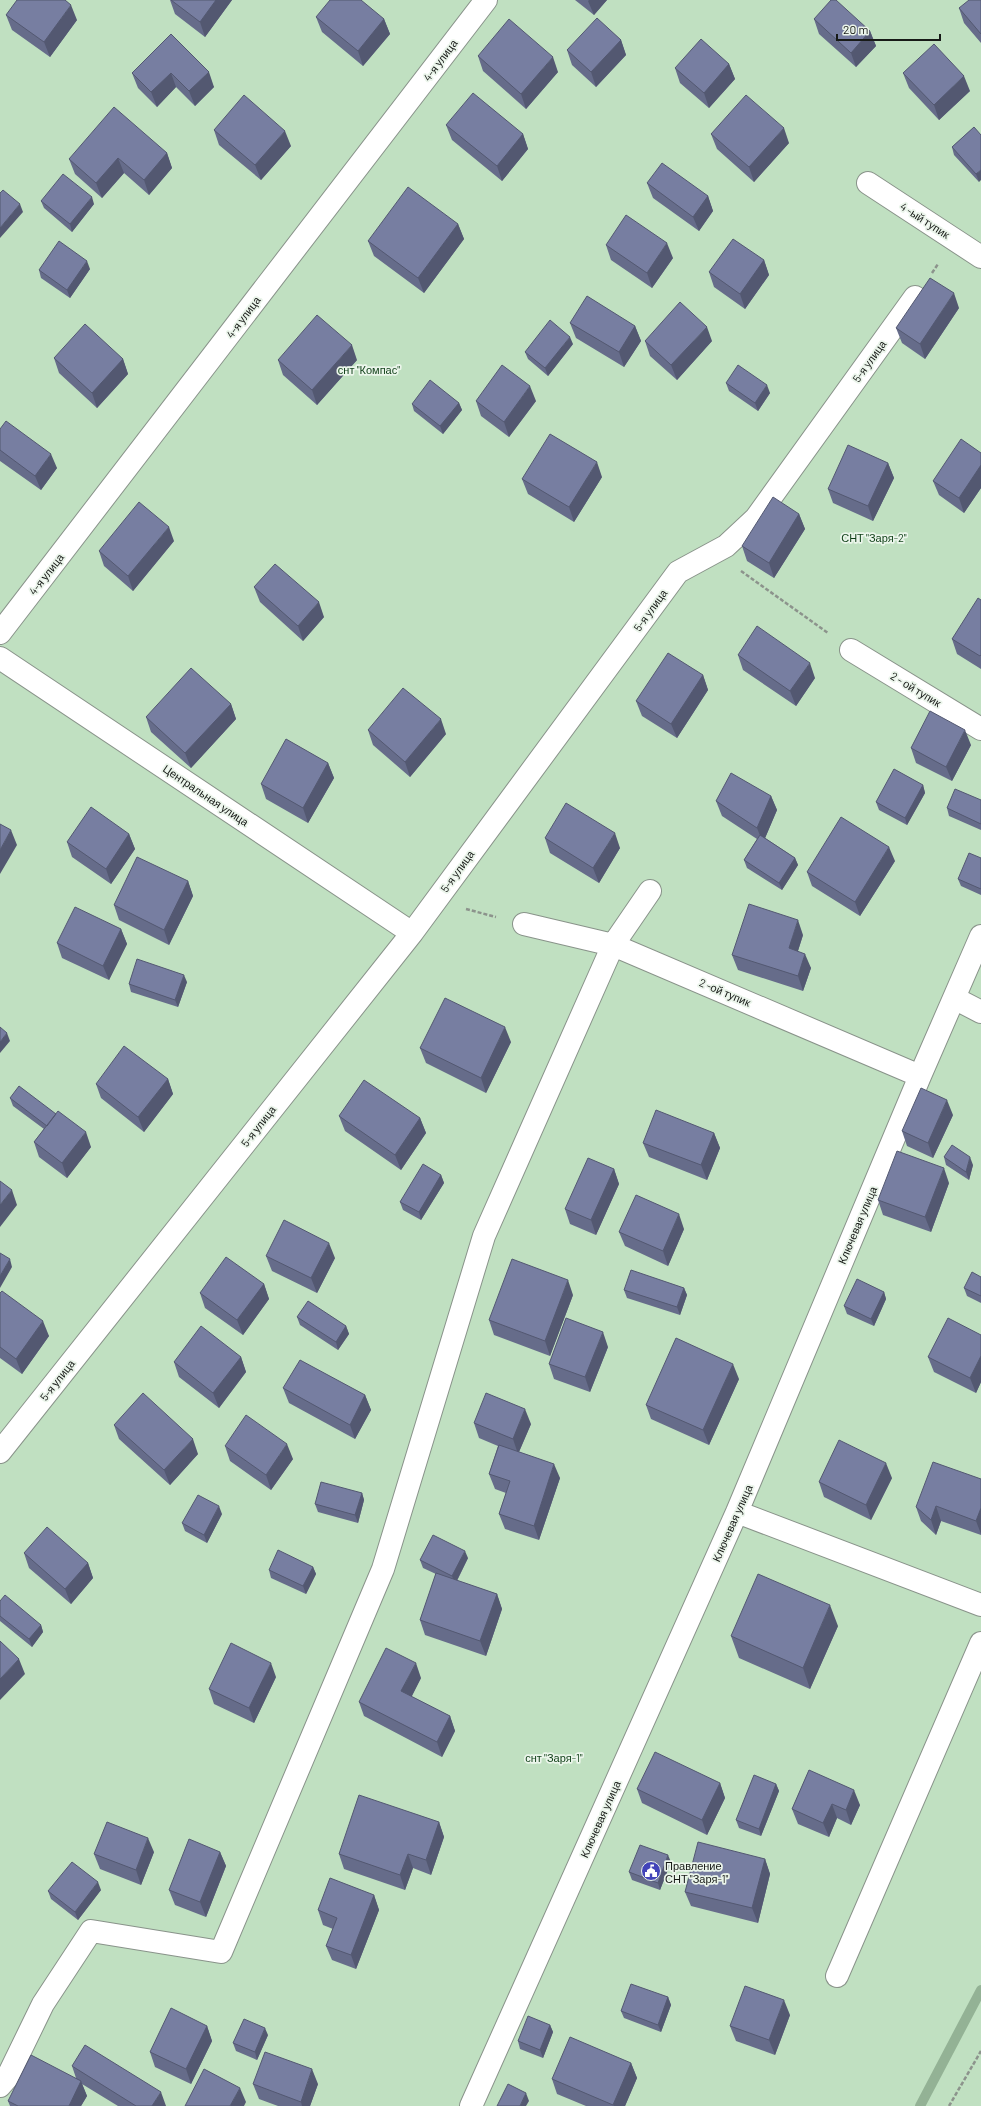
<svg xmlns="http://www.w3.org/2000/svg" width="981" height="2106" font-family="Barlow,sans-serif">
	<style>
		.green { fill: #c0e0c1 }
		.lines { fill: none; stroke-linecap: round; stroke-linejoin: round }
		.stream { stroke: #93b295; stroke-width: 10 }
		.minor-casing { stroke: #89938a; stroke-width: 24 }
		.path { stroke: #8c938c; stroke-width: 2.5; stroke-dasharray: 4 2; stroke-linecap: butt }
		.minor { stroke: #fff; stroke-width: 22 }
		.wall { fill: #666c8a }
		.shaded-wall { fill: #535871 }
		.building { fill: #777ea1; stroke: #535871 }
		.labels { text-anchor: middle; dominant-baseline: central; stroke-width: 3.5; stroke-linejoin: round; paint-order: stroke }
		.street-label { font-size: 11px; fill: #171a17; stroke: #ebf5eb }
		.park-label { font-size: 11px; fill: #0e3e16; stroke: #ebf5eb }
		.poi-label { font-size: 11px; fill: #171a17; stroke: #ebf5eb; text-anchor: start }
	</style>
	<rect width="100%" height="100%" fill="#ebf5eb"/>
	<path class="green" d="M0 0H981V2106H0Z"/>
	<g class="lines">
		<path class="stream" d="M920 2106 981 1990"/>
		<defs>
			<path id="minor" d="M868 183 981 257
				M0 633 486 0
				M851 650 981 729
				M0 658 412 933
				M524 924 613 945 920 1076
				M954 998 981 1012
				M0 1452 412 933 678 572 726 546 756 518 915 297
				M737 1512 981 1605
				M837 1976 981 1643
				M0 2086 7 2078 43 2004 91 1931 221 1952 383 1569 484 1236 613 945 650 891
				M471 2106 737 1512 920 1076 981 936"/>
		</defs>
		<use href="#minor" class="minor-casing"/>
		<path class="path" d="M932 273 938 264
			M741 571 828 633
			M466 909 496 917
			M949 2106 981 2051"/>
		<use href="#minor" class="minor"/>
	</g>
	<path class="wall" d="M170 0H232L205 37 175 14Z
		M575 0H607L594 15Z
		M981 0V43L964 23 959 8Z
		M6 15 77 20 50 57 12 30Z
		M316 17 384 19 390 34 363 66 322 32Z
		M814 19 870 31 876 46 856 67 819 34Z
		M171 34 214 87 195 106 176 87 157 107 138 88 132 73Z
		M621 40 626 55 596 87 572 65 567 50Z
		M478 56 558 72 526 109 483 71Z
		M729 64 735 79 709 108 680 83 675 68Z
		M903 73 970 91 939 120 909 88Z
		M446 125 523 134 528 149 502 181 452 140Z
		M974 127 979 182 954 155 952 147Z
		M214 130 291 146 261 180 219 145Z
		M711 134 789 143 754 182 717 149Z
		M167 153 172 168 149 195 124 173 102 198 75 174 69 159Z
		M647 183 708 196 713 211 699 231 653 198Z
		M41 201 94 204 72 232 44 208Z
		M458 224 464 239 424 293 374 256 368 241Z
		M606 245 673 258 652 288 611 260Z
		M764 260 769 275 745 309 714 287 709 272Z
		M90 269 70 298 41 278 39 270Z
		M959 308 925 359 902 343 896 328Z
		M570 323 635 326 641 341 624 367 576 338Z
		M645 341H712L677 380 650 356Z
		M573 344 548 376 528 359 525 352Z
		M54 358 123 359 128 374 97 408 59 373Z
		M278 360H357L317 405 283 375Z
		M726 383 770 393 758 411 729 391Z
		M476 401H536L509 437 481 416Z
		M459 403 462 410 443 434 414 411 412 404Z
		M0 429 57 468 41 490 0 461Z
		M981 453V488L964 513 939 495 933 481Z
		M888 463 894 478 873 521 833 503 828 489Z
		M602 477 574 522 528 494 522 479Z
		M799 514 805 529 774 578 747 561 742 546Z
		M174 541 133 591 104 566 99 551Z
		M254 587 324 617 303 641 260 602Z
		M981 600V669L957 654 952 639Z
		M738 655 815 678 796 706 743 670Z
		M703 675 708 690 677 738 642 716 636 701Z
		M231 704 236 719 191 768 151 732 146 717Z
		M368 730 446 734 410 777 373 745Z
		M971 745 952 781 916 763 911 748Z
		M328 763 334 778 308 823 266 799 261 784Z
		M923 785 925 793 907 825 879 810 876 802Z
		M771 796 777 810 765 838 795 858 798 865 782 890 747 868 744 860 757 839 722 816 716 801Z
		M981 800V830L949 816 947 808Z
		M129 834 135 849 111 884 72 857 67 842Z
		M545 838 620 848 599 883 550 853Z
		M981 858V895L961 886 958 879Z
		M895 861 860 916 812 886 807 872Z
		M188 881 193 896 169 945 119 920 114 905Z
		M121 929 127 944 109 980 62 958 57 943Z
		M803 935 798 951 811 968 803 991 738 970 732 955Z
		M187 982 178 1007 131 992 129 984Z
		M511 1042 486 1093 426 1063 420 1048Z
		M168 1079 173 1094 144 1132 101 1098 96 1084Z
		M10 1098 91 1147 67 1178 39 1157 34 1142 44 1129 13 1106Z
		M953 1115 933 1158 907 1146 902 1131Z
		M339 1116 420 1118 426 1133 401 1170 345 1131Z
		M714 1133 720 1148 707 1180 649 1157 643 1143Z
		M944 1157 973 1165 969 1180 946 1165Z
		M614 1169 619 1184 596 1235 570 1224 565 1209Z
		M441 1175 444 1183 421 1220 403 1210 400 1202Z
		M949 1183 931 1232 883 1215 878 1200Z
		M684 1229 668 1266 625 1246 619 1232Z
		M266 1256 335 1258 317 1293 272 1271Z
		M981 1277V1303L967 1296 964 1288Z
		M264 1284 269 1299 243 1335 205 1308 200 1293Z
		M684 1288 687 1295 680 1315 627 1298 624 1290Z
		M884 1292 886 1299 874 1326 847 1314 844 1306Z
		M0 1293 49 1336 22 1374 0 1358Z
		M573 1295 550 1356 494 1335 489 1320Z
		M297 1317 346 1326 349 1334 338 1350 300 1325Z
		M981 1335V1382L976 1393 934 1372 928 1357Z
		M608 1347 590 1392 554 1379 549 1364Z
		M241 1357 246 1372 219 1408 179 1377 174 1362Z
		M739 1379 709 1445 651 1419 646 1405Z
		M283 1388 365 1395 371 1410 355 1439 289 1403Z
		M474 1423 531 1424 519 1452 560 1478 539 1540 505 1529 499 1514 506 1493 495 1489 489 1474 498 1446 479 1438Z
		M114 1425 198 1454 170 1485 119 1439Z
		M225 1446 293 1459 271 1490 230 1461Z
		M892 1478 871 1520 824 1497 819 1482Z
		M981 1479V1535L941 1521 936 1535 921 1521 916 1507Z
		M362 1493 364 1500 358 1523 318 1512 315 1504Z
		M222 1514 207 1543 185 1531 182 1523Z
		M24 1553 88 1563 93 1578 71 1604 29 1568Z
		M468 1558 457 1581 497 1594 502 1609 486 1656 425 1635 420 1620 436 1574 423 1568 420 1560Z
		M313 1567 316 1574 306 1594 271 1578 269 1570Z
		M0 1601 41 1625 43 1632 32 1647 0 1621Z
		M838 1626 810 1689 739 1658 731 1636Z
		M276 1677 254 1723 214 1704 209 1689Z
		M421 1678 411 1697 450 1716 455 1731 442 1757 364 1716 359 1702Z
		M809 1770 860 1805 851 1825 837 1818 829 1837 798 1824 792 1809Z
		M720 1783 725 1798 707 1835 642 1803 637 1789Z
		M776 1784 779 1791 761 1836 739 1828 736 1820Z
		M439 1822 444 1837 431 1875 413 1868 405 1890 344 1869 339 1854Z
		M154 1852 141 1885 100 1869 94 1854Z
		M220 1852 226 1866 206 1917 175 1905 169 1890Z
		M765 1859 770 1874 758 1923 691 1906 685 1892Z
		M671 1862 660 1890 632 1880 629 1872Z
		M101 1890 78 1920 51 1899 48 1891Z
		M374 1895 379 1910 356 1969 332 1960 326 1946 333 1929 323 1925 318 1910Z
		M668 1997 671 2005 661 2032 624 2018 621 2011Z
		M790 2015 775 2055 736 2041 730 2026Z
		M550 2025 553 2032 543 2058 520 2049 518 2041Z
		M207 2026 212 2041 191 2084 155 2067 150 2052Z
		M268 2035 257 2060 236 2051 233 2043Z
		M631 2063 637 2078 625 2106H586L557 2094 552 2079Z
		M72 2066 166 2106H118L82 2084 87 2096 81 2106H10L8 2101 76 2078Z
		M253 2084H318L310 2106H278L259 2099Z"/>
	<path class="shaded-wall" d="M216 0H232L205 37 200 22Z
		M589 0H607L594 15 588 1Z
		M71 5 77 20 50 57 44 42Z
		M384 19 390 34 363 66 358 51Z
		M870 31 876 46 856 67 851 53Z
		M621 40 626 55 596 87 591 72Z
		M553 57 558 72 526 109 521 94Z
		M729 64 735 79 709 108 704 93Z
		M209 72 214 87 195 106 189 91Z
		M171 73 176 87 157 107 151 92Z
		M964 76 970 91 939 120 934 105Z
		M784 128 789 143 754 182 749 167Z
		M285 131 291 146 261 180 255 165Z
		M523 134 528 149 502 181 497 166Z
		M167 153 172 168 149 195 144 180Z
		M118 158 124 173 102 198 96 183Z
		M981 170V180L979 182 976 174Z
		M708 196 713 211 699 231 693 217Z
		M92 197 94 204 72 232 70 224Z
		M20 204 23 212 0 238V228Z
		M458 224 464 239 424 293 418 278Z
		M667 243 673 258 652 288 647 273Z
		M764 260 769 275 745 309 740 294Z
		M87 261 90 269 70 298 67 290Z
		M954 293 959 308 925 359 920 344Z
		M635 326 641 341 624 367 619 352Z
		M707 327 712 341 677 380 671 365Z
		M570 337 573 344 548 376 545 368Z
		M352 345 357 360 317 405 312 390Z
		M123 359 128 374 97 408 92 393Z
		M767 385 770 393 758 411 755 403Z
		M530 386 536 401 509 437 504 422Z
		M459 403 462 410 443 434 440 426Z
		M51 454 57 468 41 490 35 476Z
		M597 462 602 477 574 522 569 507Z
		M888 463 894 478 873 521 868 506Z
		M981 465V488L964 513 959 498Z
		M799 514 805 529 774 578 769 563Z
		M169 527 174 541 133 591 128 576Z
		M319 602 324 617 303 641 298 626Z
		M810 663 815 678 796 706 790 691Z
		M703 675 708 690 677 738 671 724Z
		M231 704 236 719 191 768 185 753Z
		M441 719 446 734 410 777 405 762Z
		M965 730 971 745 952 781 946 767Z
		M328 763 334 778 308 823 303 808Z
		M923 785 925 793 907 825 905 818Z
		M771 796 777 810 763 843 757 828Z
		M11 830 17 845 0 874V850Z
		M615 833 620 848 599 883 593 868Z
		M129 834 135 849 111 884 106 869Z
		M889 847 895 861 860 916 855 902Z
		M795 858 798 865 782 890 779 883Z
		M188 881 193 896 169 945 164 930Z
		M798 920 803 935 794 963 789 948Z
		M121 929 127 944 109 980 103 966Z
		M805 954 811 968 803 991 798 976Z
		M184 975 187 982 178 1007 175 1000Z
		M505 1027 511 1042 486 1093 481 1078Z
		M7 1033 10 1041 0 1053V1042Z
		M168 1079 173 1094 144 1132 138 1117Z
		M947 1100 953 1115 933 1158 928 1143Z
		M420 1118 426 1133 401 1170 395 1155Z
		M86 1132 91 1147 67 1178 62 1163Z
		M714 1133 720 1148 707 1180 701 1165Z
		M970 1157 973 1165 969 1180 966 1172Z
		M944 1168 949 1183 931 1232 925 1217Z
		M614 1169 619 1184 596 1235 591 1220Z
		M441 1175 444 1183 421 1220 419 1212Z
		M12 1190 17 1205 0 1227V1205Z
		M679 1214 684 1229 668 1266 663 1251Z
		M329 1243 335 1258 317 1293 311 1278Z
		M10 1259 12 1267 0 1288V1276Z
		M568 1280 573 1295 550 1356 545 1341Z
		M264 1284 269 1299 243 1335 237 1320Z
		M684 1288 687 1295 680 1315 677 1307Z
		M884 1292 886 1299 874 1326 871 1319Z
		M43 1321 49 1336 22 1374 16 1359Z
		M346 1326 349 1334 338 1350 336 1342Z
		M603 1332 608 1347 590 1392 585 1377Z
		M981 1356V1382L976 1393 970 1378Z
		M241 1357 246 1372 219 1408 213 1393Z
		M733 1364 739 1379 709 1445 703 1430Z
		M365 1395 371 1410 355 1439 350 1425Z
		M525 1409 531 1424 518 1454 513 1439Z
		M193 1439 198 1454 170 1485 164 1470Z
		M287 1444 293 1459 271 1490 266 1475Z
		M886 1463 892 1478 871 1520 866 1505Z
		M554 1464 560 1478 539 1540 534 1526Z
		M362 1493 364 1500 358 1523 355 1515Z
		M219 1506 222 1514 207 1543 204 1535Z
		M936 1506 941 1521 936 1535 931 1520Z
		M981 1508V1534L976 1521Z
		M465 1551 468 1558 455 1584 452 1576Z
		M88 1563 93 1578 71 1604 65 1589Z
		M313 1567 316 1574 306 1594 303 1586Z
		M497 1594 502 1609 486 1656 480 1641Z
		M830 1605 838 1626 810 1689 803 1668Z
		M41 1625 43 1632 32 1647 29 1639Z
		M19 1659 25 1674 0 1700V1679Z
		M271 1663 276 1677 254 1723 249 1708Z
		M416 1663 421 1678 407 1706 401 1691Z
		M450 1716 455 1731 442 1757 437 1742Z
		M720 1783 725 1798 707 1835 702 1820Z
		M776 1784 779 1791 761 1836 759 1829Z
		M854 1790 860 1805 851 1825 846 1810Z
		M832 1804 837 1818 829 1837 823 1823Z
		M439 1822 444 1837 431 1875 426 1860Z
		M148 1838 154 1852 141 1885 136 1870Z
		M220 1852 226 1866 206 1917 200 1902Z
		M408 1854 413 1868 405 1890 400 1875Z
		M668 1855 671 1862 660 1890 658 1883Z
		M765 1859 770 1874 758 1923 752 1908Z
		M98 1882 101 1890 78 1920 75 1912Z
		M374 1895 379 1910 356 1969 351 1955Z
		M668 1997 671 2005 661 2032 658 2025Z
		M784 2000 790 2015 775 2055 769 2040Z
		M550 2025 553 2032 543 2058 540 2050Z
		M207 2026 212 2041 191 2084 186 2069Z
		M265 2028 268 2035 257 2060 255 2052Z
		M631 2063 637 2078 625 2106H614L613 2105Z
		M312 2069 318 2084 310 2106H302L301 2102Z
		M81 2081 87 2096 81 2106H69Z
		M240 2088 246 2102 244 2106H230Z
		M161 2092 166 2106H152Z
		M526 2093 529 2101 526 2106H520Z"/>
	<path class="building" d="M17 0H65L71 5 44 42 6 15Z
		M171 0H216L200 22Z
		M330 0H361L384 19 358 51 316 17Z
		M831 0H836L870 31 851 53 814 19Z
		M969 0H981V34L959 8Z
		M597 18 621 40 591 72 567 50Z
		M509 19 553 57 521 94 478 56Z
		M171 34 209 72 189 91 171 73 151 92 132 73Z
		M701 39 729 64 704 93 675 68Z
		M934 44 964 76 934 105 903 73Z
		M473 93 523 134 497 166 446 125Z
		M244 95 285 131 255 165 214 130Z
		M746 95 784 128 749 167 711 134Z
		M114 107 167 153 144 180 118 158 96 183 69 159Z
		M974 127 981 135V170L976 174 952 147Z
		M662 163 708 196 693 217 647 183Z
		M63 174 92 197 70 224 41 201Z
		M408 187 458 224 418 278 368 241Z
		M3 190 20 204 0 228V193Z
		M626 215 667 243 647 273 606 245Z
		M733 239 764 260 740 294 709 272Z
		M59 241 87 261 67 290 39 270Z
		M930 278 954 293 920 344 896 328Z
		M587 296 635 326 619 352 570 323Z
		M680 302 707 327 671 365 645 341Z
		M317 315 352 345 312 390 278 360Z
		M550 320 570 337 545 368 525 352Z
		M85 324 123 359 92 393 54 358Z
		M502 365 530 386 504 422 476 401Z
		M738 365 767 385 755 403 726 383Z
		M430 380 459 403 440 426 412 404Z
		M6 421 51 454 35 476 0 450V429Z
		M550 434 597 462 569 507 522 479Z
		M961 439 981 453V465L959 498 933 481Z
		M848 445 888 463 868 506 828 489Z
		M773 497 799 514 769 563 742 546Z
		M139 502 169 527 128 576 99 551Z
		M275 564 319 602 298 626 254 587Z
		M978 598 981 600V655L980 656 952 639Z
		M757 626 810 663 790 691 738 655Z
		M668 653 703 675 671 724 636 701Z
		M191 668 231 704 185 753 146 717Z
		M403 688 441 719 405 762 368 730Z
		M930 711 965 730 946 767 911 748Z
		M286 739 328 763 303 808 261 784Z
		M894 769 923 785 905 818 876 802Z
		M731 773 771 796 757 828 716 801Z
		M955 789 981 800V824L947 808Z
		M566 803 615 833 593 868 545 838Z
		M91 807 129 834 106 869 67 842Z
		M841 817 889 847 855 902 807 872Z
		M0 824 11 830 0 850Z
		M760 835 795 858 779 883 744 860Z
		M969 853 981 858V889L958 879Z
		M137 857 188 881 164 930 114 905Z
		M749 904 798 920 789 948 805 954 798 976 732 955Z
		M75 907 121 929 103 966 57 943Z
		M137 959 184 975 175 1000 129 984Z
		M445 998 505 1027 481 1078 420 1048Z
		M0 1027 7 1033 0 1042Z
		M124 1046 168 1079 138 1117 96 1084Z
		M364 1080 420 1118 395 1155 339 1116Z
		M19 1086 56 1114 47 1126 10 1098Z
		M921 1088 947 1100 928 1143 902 1131Z
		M656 1110 714 1133 701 1165 643 1143Z
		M58 1111 86 1132 62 1163 34 1142Z
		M952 1145 970 1157 966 1172 944 1157Z
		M897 1151 944 1168 925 1217 878 1200Z
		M588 1158 614 1169 591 1220 565 1209Z
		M423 1164 441 1175 419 1212 400 1202Z
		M0 1181 12 1190 0 1205Z
		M636 1195 679 1214 663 1251 619 1232Z
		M284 1220 329 1243 311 1278 266 1256Z
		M0 1253 10 1259 0 1276Z
		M226 1257 264 1284 237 1320 200 1293Z
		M512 1259 568 1280 545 1341 489 1320Z
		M631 1270 684 1288 677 1307 624 1290Z
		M972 1272 981 1277V1296L964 1288Z
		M857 1279 884 1292 871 1319 844 1306Z
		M2 1291 43 1321 16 1359 0 1347V1293Z
		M308 1301 346 1326 336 1342 297 1317Z
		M566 1318 603 1332 585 1377 549 1364Z
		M948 1318 981 1335V1356L970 1378 928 1357Z
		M201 1326 241 1357 213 1393 174 1362Z
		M676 1338 733 1364 703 1430 646 1405Z
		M300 1360 365 1395 350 1425 283 1388Z
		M143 1393 193 1439 164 1470 114 1425Z
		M486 1393 525 1409 513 1439 474 1423Z
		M246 1415 287 1444 266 1475 225 1446Z
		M839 1440 886 1463 866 1505 819 1482Z
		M499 1445 554 1464 534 1526 499 1514 510 1481 489 1474Z
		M933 1462 981 1479V1508L976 1521 936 1506 931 1520 916 1507Z
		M321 1482 362 1493 355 1515 315 1504Z
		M198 1495 219 1506 204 1535 182 1523Z
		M47 1527 88 1563 65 1589 24 1553Z
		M433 1535 465 1551 452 1576 420 1560Z
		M278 1550 313 1567 303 1586 269 1570Z
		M436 1573 497 1594 480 1641 420 1620Z
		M758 1574 830 1605 803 1668 731 1636Z
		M5 1595 41 1625 29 1639 0 1616V1601Z
		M0 1641 19 1659 0 1679Z
		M231 1643 271 1663 249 1708 209 1689Z
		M386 1648 416 1663 401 1691 450 1716 437 1742 359 1702Z
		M655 1752 720 1783 702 1820 637 1789Z
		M809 1770 854 1790 846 1810 832 1804 823 1823 792 1809Z
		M754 1775 776 1784 759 1829 736 1820Z
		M359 1795 439 1822 426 1860 408 1854 400 1875 339 1854Z
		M107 1822 148 1838 136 1870 94 1854Z
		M189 1839 220 1852 200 1902 169 1890Z
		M698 1842 765 1859 752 1908 685 1892Z
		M640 1845 668 1855 658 1883 629 1872Z
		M72 1862 98 1882 75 1912 48 1891Z
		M330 1878 374 1895 351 1955 326 1946 337 1918 318 1910Z
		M631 1984 668 1997 658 2025 621 2011Z
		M745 1986 784 2000 769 2040 730 2026Z
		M171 2008 207 2026 186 2069 150 2052Z
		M528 2016 550 2025 540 2050 518 2041Z
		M244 2019 265 2028 255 2052 233 2043Z
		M570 2037 631 2063 613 2105 552 2079Z
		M85 2045 161 2092 152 2106H136L72 2066Z
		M265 2052 312 2069 301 2102 253 2084Z
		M31 2055 81 2081 69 2106H18L8 2101Z
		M204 2069 240 2088 230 2106H185Z
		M508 2084 526 2093 520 2106H497Z"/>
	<defs>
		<symbol id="civic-disc" viewBox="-11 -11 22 22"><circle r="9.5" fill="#4244b9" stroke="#ebf5eb"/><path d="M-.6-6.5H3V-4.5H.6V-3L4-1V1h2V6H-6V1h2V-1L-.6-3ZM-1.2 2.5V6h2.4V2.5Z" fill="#fff"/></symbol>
	</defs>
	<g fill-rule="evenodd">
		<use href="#civic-disc" x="640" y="1860" width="22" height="22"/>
	</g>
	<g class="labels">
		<g class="street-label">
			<text transform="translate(440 60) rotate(-53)">4-я улица</text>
			<text transform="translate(925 220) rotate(33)">4 -ый тупик</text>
			<text transform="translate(243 317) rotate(-53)">4-я улица</text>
			<text transform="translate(869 361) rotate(-54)">5-я улица</text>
			<text transform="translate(46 574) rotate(-52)">4-я улица</text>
			<text transform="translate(650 610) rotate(-54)">5-я улица</text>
			<text transform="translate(916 689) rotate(31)">2 - ой тупик</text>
			<text transform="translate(206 795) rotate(34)">Центральная улица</text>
			<text transform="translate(457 871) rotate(-54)">5-я улица</text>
			<text transform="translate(725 992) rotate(23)">2 -ой тупик</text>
			<text transform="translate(258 1126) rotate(-52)">5-я улица</text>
			<text transform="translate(857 1225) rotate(-67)">Ключевая улица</text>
			<text transform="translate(57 1380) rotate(-52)">5-я улица</text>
			<text transform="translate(732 1523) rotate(-66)">Ключевая улица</text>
			<text transform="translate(600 1819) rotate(-66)">Ключевая улица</text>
		</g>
		<g class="park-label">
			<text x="369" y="369">снт "Компас"</text>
			<text x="874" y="537">СНТ "Заря-2"</text>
			<text x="554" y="1757">снт "Заря-1"</text>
		</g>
		<g class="poi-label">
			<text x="665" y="1865">Правление<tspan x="665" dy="13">СНТ "Заря-1"</tspan></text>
		</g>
	</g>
	<path d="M837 34v6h103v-6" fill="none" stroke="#171a17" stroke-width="2"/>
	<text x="843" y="34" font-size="12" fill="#171a17" stroke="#ebf5eb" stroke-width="3" paint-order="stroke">20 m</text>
</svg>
